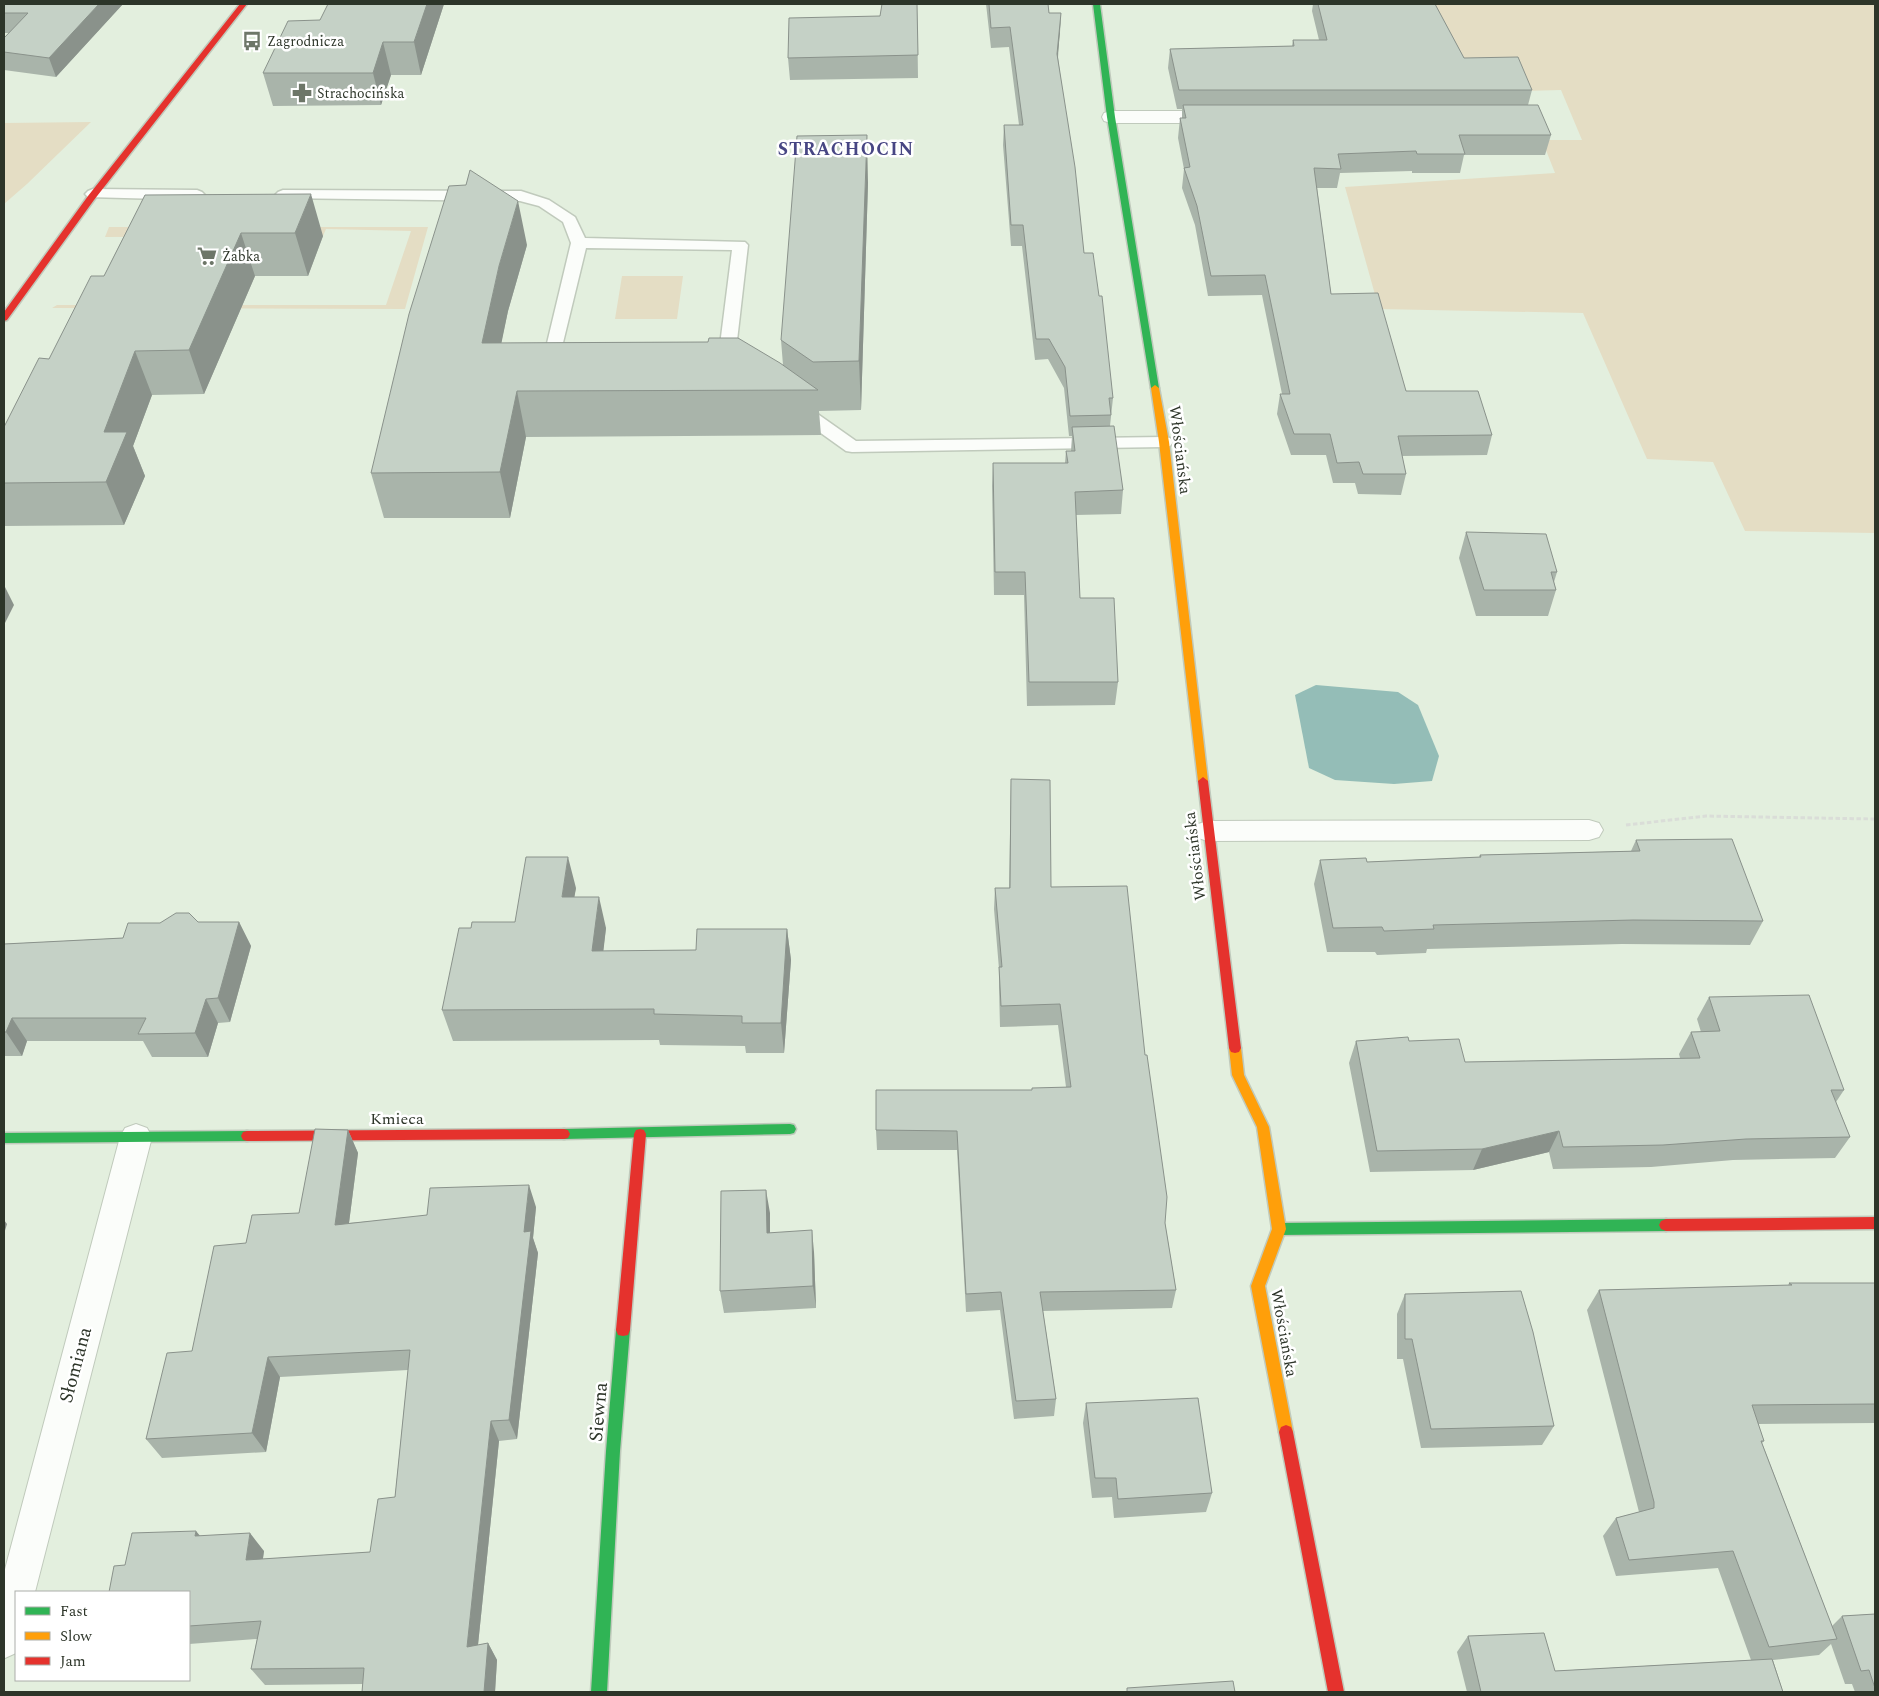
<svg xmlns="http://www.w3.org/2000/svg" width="1879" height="1696" font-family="Spectral,serif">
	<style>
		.green { fill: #e4ddc4 }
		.water { fill: #94bdb7 }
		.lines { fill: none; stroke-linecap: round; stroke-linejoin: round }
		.lane-casing { stroke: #c0cabc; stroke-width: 3 }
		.street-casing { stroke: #c0cabc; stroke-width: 2 }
		.fast-casing { stroke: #c0cabc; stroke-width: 3 }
		.slow-casing { stroke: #c0cabc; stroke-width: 3 }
		.jam-casing { stroke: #c0cabc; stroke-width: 3 }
		.path { stroke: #daddd8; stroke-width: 3; stroke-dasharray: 4.5 2.5; stroke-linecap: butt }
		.lane { fill: #fbfdfa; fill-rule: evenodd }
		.street { fill: #fbfdfa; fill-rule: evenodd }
		.fast { fill: #30b455; fill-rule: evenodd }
		.slow { fill: #ff9f0a; fill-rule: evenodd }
		.jam { fill: #e5322d; fill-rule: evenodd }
		.wall { fill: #a9b4aa }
		.shaded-wall { fill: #8a928b }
		.building { fill: #c5d1c6; stroke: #8a928b }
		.labels { text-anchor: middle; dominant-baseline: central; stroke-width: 5; stroke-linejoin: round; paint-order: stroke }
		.far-poi-label { font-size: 14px; fill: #2d3529; stroke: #fff; text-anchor: start }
		.street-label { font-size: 16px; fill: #2d3529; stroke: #fff }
		.far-district-label { font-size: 18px; font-weight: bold; letter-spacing: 1px; fill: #474683; stroke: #fff }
		.near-street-label { font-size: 19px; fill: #2d3529; stroke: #fff }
	</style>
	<rect width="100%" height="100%" fill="#e3efde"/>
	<path class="green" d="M1417 4H1875V533L1745 531 1713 462 1647 459 1583 313 1379 309 1345 187 1555 173 1542 140H1582L1561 90 1522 91 1437 59Z
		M91 122 27 184 4 204V123Z
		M109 227H428L405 309 52 308 57 305H386L411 231 326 229 323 236 105 237Z
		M622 276H683L677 319H615Z"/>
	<path class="water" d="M1316 685 1398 692 1418 705 1439 756 1432 781 1394 784 1335 780 1309 768 1295 695Z"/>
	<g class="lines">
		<defs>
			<path id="lane" d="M93 189 197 190 202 192 205 195 202 198 197 200 88 197 85 194 88 191Z
				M283 190 521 191 549 200 575 217 585 238 745 242 748 245 735 358 733 362H712L710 358 712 354 719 353 732 250 586 248 560 355 568 356 570 360 568 364H545L543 360 571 243 563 222 539 206 520 201 278 198 275 195 278 192Z
				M796 402 802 403 856 441 1164 437 1170 438 1173 442 1170 446 1164 447 852 452 846 451 790 411 787 407 790 403Z"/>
			<path id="street" d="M1111 111H1219L1226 113 1228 117 1226 121 1219 123H1111L1104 121 1102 117 1104 113Z
				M1589 820 1599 823 1603 830 1599 837 1589 840 1208 841 1198 838 1194 831 1198 824 1208 821Z
				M136 1124 147 1128 152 1137 35 1592H16V1653L5 1658 4 1573 120 1137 125 1128Z"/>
			<path id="fast" d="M1093 4H1100L1115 117 1159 388 1155 391 1151 388 1107 117Z
				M790 1124 794 1125 796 1129 794 1133 790 1134 564 1139 560 1138 558 1134 560 1130 564 1129Z
				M247 1131 251 1132 253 1136 251 1140 247 1141 4 1143V1133Z
				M1666 1219 1671 1221 1673 1225 1671 1229 1666 1231 1279 1235 1274 1233 1272 1229 1274 1225 1279 1223Z
				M623 1324 628 1325 630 1330 620 1451 607 1692H591L606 1451 616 1330 618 1325Z"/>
			<path id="slow" d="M1155 385 1159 388 1169 442 1208 781 1203 785 1198 781 1159 442 1151 388Z
				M1235 1043 1239 1044 1241 1048 1244 1075 1269 1127 1286 1229 1265 1286 1293 1432 1291 1437 1286 1439 1281 1437 1279 1432 1251 1286 1272 1229 1257 1127 1232 1075 1229 1048 1231 1044Z"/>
			<path id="jam" d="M240 4H247L94 200 7 320 4 321V312L88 196Z
				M1203 777 1208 781 1241 1048 1239 1052 1235 1053 1231 1052 1229 1048 1198 781Z
				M564 1129 568 1130 570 1134 568 1138 564 1139 247 1141 243 1140 241 1136 243 1132 247 1131Z
				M640 1129 644 1130 646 1134 630 1330 628 1335 623 1336 618 1335 616 1330 634 1134 636 1130Z
				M1875 1217V1229L1666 1231 1661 1229 1659 1225 1661 1221 1666 1219Z
				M1286 1425 1291 1427 1293 1432 1344 1692H1328L1279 1432 1281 1427Z"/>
		</defs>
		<use href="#lane" class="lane-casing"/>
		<use href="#street" class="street-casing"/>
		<use href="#fast" class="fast-casing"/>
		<use href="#slow" class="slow-casing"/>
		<use href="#jam" class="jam-casing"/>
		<path class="path" d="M1626 825 1706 816 1875 819"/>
		<use href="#lane" class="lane"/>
		<use href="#street" class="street"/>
		<use href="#fast" class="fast"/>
		<use href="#slow" class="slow"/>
		<use href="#jam" class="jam"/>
	</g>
	<path class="wall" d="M4 4H123L56 77 4 70V38L9 33H4Z
		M444 4 421 75H391L381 105 273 106 263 73 320 20Z
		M917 4 918 78 790 80 788 58 880 16Z
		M986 4H1048L1049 13H1061L1058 58 1084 253 1113 398 1110 426 1123 490 1121 514 1076 515 1080 598 1118 682 1115 705 1027 706 1024 595H994L992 486 993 463H1065L1066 451H1071L1072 436H1069L1064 388 1048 359 1035 360 1022 246H1011L1003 145 1004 125H1019L1009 47 991 48Z
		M1313 4H1435L1464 58 1532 90 1528 105 1551 135 1545 155H1464L1460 173H1412V171L1340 173 1337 188H1317L1331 294 1406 391 1492 435 1487 455 1402 456 1406 474 1401 495 1358 494 1355 483H1333L1326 455H1291L1277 414 1280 394H1282L1262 295 1208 296 1195 225 1182 188 1184 169 1178 138 1180 118H1182V109H1177L1168 68 1170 49 1292 46 1293 40H1319L1312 11Z
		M868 183 861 410 819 411 821 435 526 437 510 518H384L371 473 527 245 508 311 501 343 708 342 783 365 781 340Z
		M145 195 323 236 308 276H255L204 394 152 395 133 446 145 476 124 525 4 526V427L49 359 104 276Z
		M1466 532 1557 572 1554 582 1556 590 1548 616H1476L1459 558Z
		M1011 779 1051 887 1145 1055 1165 1223 1176 1290 1172 1308 1043 1311 1056 1399 1054 1416 1014 1419 1000 1310 966 1312 957 1150H877L876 1130 1031 1090 1066 1087 1058 1025 1000 1027 999 987V969L994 909 995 888H1009Z
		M1636 840 1763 921 1750 945 1622 944 1427 949 1426 953 1377 955 1375 952H1327L1314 884 1320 860 1367 862 1479 857 1480 855 1631 851Z
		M576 888 574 897 606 928 603 951 696 950 787 929 791 960 784 1053H746L745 1046 660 1045 659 1040 453 1041 442 1010 471 928 515 922Z
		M198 922H239L251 946 230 1022 218 1023 208 1057H152L143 1041H27L22 1056H4V944L123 938Z
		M1709 997 1844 1090 1836 1102 1850 1137 1835 1158 1733 1160 1651 1167 1553 1169 1549 1152 1473 1170 1370 1172 1349 1063 1356 1041H1409L1465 1062 1680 1058 1679 1054 1691 1032H1701L1697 1019Z
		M348 1130 358 1153 349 1223 536 1207 533 1238 538 1253 517 1439 499 1441 478 1645 488 1643 497 1660 495 1692H362L363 1684 265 1685 251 1669 257 1639 189 1644V1592L125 1565 201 1536 264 1551 263 1559 370 1552 395 1497 408 1370 280 1377 266 1452 162 1458 146 1439 192 1351 246 1243 299 1213Z
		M770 1213V1233L814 1252 816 1308 724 1313 720 1291Z
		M1789 1283H1875V1423L1758 1424 1764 1441 1762 1443 1832 1626 1842 1616 1875 1614V1692H1855L1852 1684H1845L1831 1644 1819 1655 1773 1660 1783 1692H1467L1457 1652 1468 1636 1555 1671 1751 1660 1718 1568 1616 1576 1603 1536 1616 1518 1639 1512 1587 1310 1599 1290 1788 1286Z
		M1405 1294 1554 1426 1542 1445 1421 1448 1403 1359H1397V1314Z
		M1086 1403 1212 1493 1206 1512 1114 1518 1112 1497 1092 1498 1083 1423Z"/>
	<path class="shaded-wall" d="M99 4H123L56 77 49 58Z
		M427 4H444L421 75 414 42Z
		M1061 13 1060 32 1056 73 1057 54Z
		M383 42 391 75 381 105 373 73Z
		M867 135 868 183 861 410 859 361Z
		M311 194 323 236 308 276 295 233Z
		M518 201 527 245 508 311 492 389 482 343 499 266Z
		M241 233 255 276 204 394 189 350Z
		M135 351 152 395 133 446 145 476 124 525 106 482 104 432Z
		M517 391 526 437 510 518 500 472Z
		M4 585 14 605 4 625Z
		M568 857 576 888 569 928 562 897Z
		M599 897 606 928 600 981 592 951Z
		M239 922 251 946 230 1022 218 998Z
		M787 929 791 960 784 1053 781 1023Z
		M206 999 218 1023 208 1057 195 1033Z
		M12 1018 27 1041 22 1056 6 1032Z
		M348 1130 358 1153 346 1246 335 1225Z
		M1559 1131 1549 1152 1473 1170 1482 1149Z
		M529 1185 536 1207 533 1238 538 1253 517 1439 509 1420 524 1232Z
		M766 1190 770 1213V1255L767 1233Z
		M4 1220 7 1224 4 1234Z
		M812 1230 814 1252 816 1308 813 1286Z
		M268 1357 280 1377 266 1452 252 1433Z
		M491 1421 499 1441 476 1664 467 1647Z
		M196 1531 211 1549 195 1536Z
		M250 1533 264 1551 260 1577 246 1560Z
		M488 1643 497 1660 495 1692H484Z"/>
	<path class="building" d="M4 4H99L49 58 4 52V38L28 13H4Z
		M328 4H427L414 42H383L373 73H263L288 21 320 20Z
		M882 4H917L918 55 788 58 789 18 880 16Z
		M989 4H1048L1049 13H1061L1057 54 1075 167 1084 253H1093L1099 296H1102L1113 398H1109L1111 415 1070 416 1065 367 1049 339H1036L1023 225H1011L1004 125H1023L1010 27 991 28Z
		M1318 4H1435L1464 58 1518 57 1532 90H1179L1170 49 1294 46 1293 40H1327Z
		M1183 105H1538L1551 135H1459L1465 154H1417L1416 151 1338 154 1341 169 1314 168 1331 294 1378 293 1406 391H1478L1492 435 1398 436 1406 474H1363L1359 462 1337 463 1330 434H1294L1280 394H1290L1265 275 1211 276 1197 206 1184 168 1190 167 1180 118H1186Z
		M867 135 859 361 813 362 781 340 797 136Z
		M470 170 518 201 499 266 482 343 708 342 709 338H738L780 363 818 390 517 391 500 472 371 473 409 314 449 186 466 185Z
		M311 194 295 233H241L189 350 135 351 104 432H127L106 482 4 483V427L39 358 49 359 91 276H104L145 195Z
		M1114 426 1123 490 1075 492 1080 598H1114L1118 682H1029L1025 572H995L993 463H1068L1066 451H1075L1072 427Z
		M1466 532 1546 534 1557 572H1551L1556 590H1484Z
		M1011 779 1050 780 1051 887 1127 886 1145 1055H1147L1167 1197 1165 1223 1176 1290 1040 1292 1056 1399 1016 1401 1001 1292 966 1294 957 1131 876 1130V1090H1032V1088L1071 1087 1060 1004 1001 1006 999 967H1002L995 888H1010Z
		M1732 839 1763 921 1633 920 1433 925 1434 929 1384 931 1382 927 1333 928 1320 860 1366 858 1367 862 1481 857 1480 855 1640 851 1636 840Z
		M526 857H568L562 897H599L592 951 696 950 697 929H787L781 1023H742V1016L654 1014V1009L442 1010 459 928H471L472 922H515Z
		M176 913H189L198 922H239L218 998 206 999 195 1033 138 1034 146 1018H12L6 1032H4V944L123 938 128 923H160Z
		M1809 995 1844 1090H1831L1850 1137 1746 1139 1663 1145 1563 1147 1559 1131 1482 1149 1377 1151 1356 1041 1408 1037 1409 1041 1459 1039 1465 1062 1700 1058 1691 1032 1720 1031 1709 997Z
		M315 1129 348 1130 335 1225 427 1215 430 1188 529 1185 524 1232 531 1231 509 1420 491 1421 467 1647 488 1643 484 1692H362L364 1668 251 1669 261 1621 189 1626V1592H109L114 1566 125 1565 132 1533 196 1531 195 1536 250 1533 246 1560 370 1552 378 1499 395 1497 410 1350 268 1357 252 1433 146 1439 167 1353 192 1351 214 1246 246 1243 252 1215 299 1213Z
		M766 1190 767 1233 812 1230 813 1286 720 1291 721 1191Z
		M1789 1283H1875V1404L1752 1405 1764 1441H1761L1837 1639 1769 1647 1733 1551 1629 1560 1616 1518 1654 1508V1502L1599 1290 1792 1285Z
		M1521 1291 1533 1332 1554 1426 1431 1429 1412 1339H1405V1294Z
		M1198 1398 1212 1493 1118 1499 1116 1478H1095L1086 1403Z
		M1875 1614V1688L1869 1670 1861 1671 1842 1616Z
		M1544 1633 1555 1671 1772 1659 1783 1692H1481L1468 1636Z
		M1233 1681 1235 1692H1127V1688Z"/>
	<defs>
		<symbol id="bus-bare" viewBox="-9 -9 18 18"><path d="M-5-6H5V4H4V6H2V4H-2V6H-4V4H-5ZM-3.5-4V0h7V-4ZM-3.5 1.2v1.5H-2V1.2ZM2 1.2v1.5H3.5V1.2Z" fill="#6d7668" stroke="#fff" stroke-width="2.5" paint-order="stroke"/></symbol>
		<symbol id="pharmacy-bare" viewBox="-9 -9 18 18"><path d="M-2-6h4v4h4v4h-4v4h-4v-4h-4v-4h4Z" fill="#6d7668" stroke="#fff" stroke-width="2.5" paint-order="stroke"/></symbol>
		<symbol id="supermarket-bare" viewBox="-9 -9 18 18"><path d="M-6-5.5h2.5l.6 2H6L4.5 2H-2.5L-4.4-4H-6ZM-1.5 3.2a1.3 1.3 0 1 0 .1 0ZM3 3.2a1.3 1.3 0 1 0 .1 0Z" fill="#6d7668" stroke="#fff" stroke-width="2.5" paint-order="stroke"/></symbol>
	</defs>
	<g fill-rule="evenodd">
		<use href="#bus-bare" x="238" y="27" width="28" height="28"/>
		<use href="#pharmacy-bare" x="288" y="79" width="28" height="28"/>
		<use href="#supermarket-bare" x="193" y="242" width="28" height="28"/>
	</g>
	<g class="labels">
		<g class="far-poi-label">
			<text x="267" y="41">Zagrodnicza</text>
			<text x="317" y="93">Strachocińska</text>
			<text x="222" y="256">Żabka</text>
		</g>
		<g class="street-label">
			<text transform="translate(1180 450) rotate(83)">Włościańska</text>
			<text transform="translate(1195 856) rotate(-97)">Włościańska</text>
			<text x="397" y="1119">Kmieca</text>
			<text transform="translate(1284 1333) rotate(80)">Włościańska</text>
		</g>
		<g class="far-district-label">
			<text x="846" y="149">STRACHOCIN</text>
		</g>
		<g class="near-street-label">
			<text transform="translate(76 1365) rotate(-75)">Słomiana</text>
			<text transform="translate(599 1412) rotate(-85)">Siewna</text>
		</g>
	</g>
	<rect width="1879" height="1696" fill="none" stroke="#2d3529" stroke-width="10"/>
	<rect x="15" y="1591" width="175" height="90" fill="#ffffff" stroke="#abaea9"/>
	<rect x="25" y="1607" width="25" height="8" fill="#30b455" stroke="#abaea9"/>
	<text x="60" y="1616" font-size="15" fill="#2d3529">Fast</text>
	<rect x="25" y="1632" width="25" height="8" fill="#ff9f0a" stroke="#abaea9"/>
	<text x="60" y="1641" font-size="15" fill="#2d3529">Slow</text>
	<rect x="25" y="1657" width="25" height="8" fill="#e5322d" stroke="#abaea9"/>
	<text x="60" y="1666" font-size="15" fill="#2d3529">Jam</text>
</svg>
